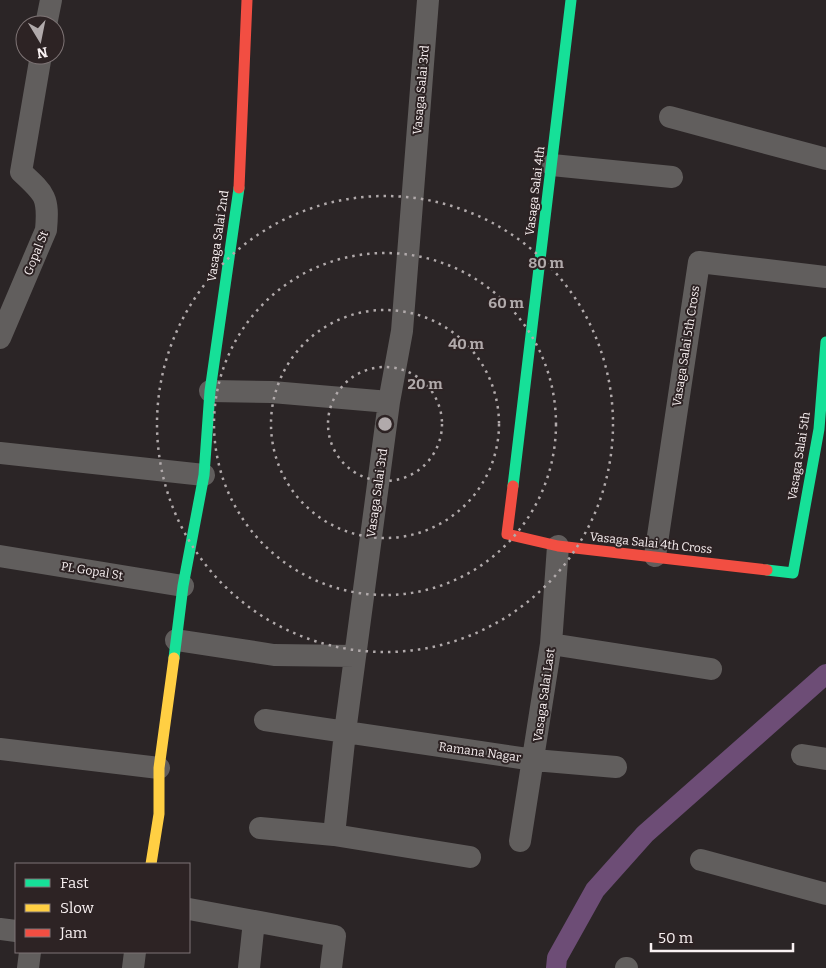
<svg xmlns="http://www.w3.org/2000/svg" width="826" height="968" font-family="Bitter,serif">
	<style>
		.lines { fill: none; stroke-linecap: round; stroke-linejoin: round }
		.canal { stroke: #6d4d76; stroke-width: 20 }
		.street { stroke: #615e5d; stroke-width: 22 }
		.fast { stroke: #16e098; stroke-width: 11 }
		.slow { stroke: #ffcf43; stroke-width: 11 }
		.jam { stroke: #f24e42; stroke-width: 11 }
		.ring { fill: none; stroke: #b1aaab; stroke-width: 2.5; stroke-dasharray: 2.5 5 }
		.labels { text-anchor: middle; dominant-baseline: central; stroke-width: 4; stroke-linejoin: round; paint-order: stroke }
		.street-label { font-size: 12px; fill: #f9f1f2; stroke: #2d2324 }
		.centre { fill: #b1aaab; stroke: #2d2324; stroke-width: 2.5 }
		.ring-label { font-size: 15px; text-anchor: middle; font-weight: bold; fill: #b1aaab; stroke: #2d2324; stroke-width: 4; stroke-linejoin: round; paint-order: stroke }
	</style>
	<rect width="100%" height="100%" fill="#2b2526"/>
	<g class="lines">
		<path class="canal" d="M556 968 557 958 595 890 645 834 826 674"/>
		<path class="street" d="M46 25 51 0
			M670 117 826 159
			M552 165 672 177
			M0 338 46 230C49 197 45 194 21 172L41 55
			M210 391 272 392 389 402
			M0 453 204 475
			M0 556 183 586
			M655 556 699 262 826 277
			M176 640 274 655 355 656
			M551 644 711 669
			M265 720 534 760 616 767
			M0 749 159 768
			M802 755 826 759
			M260 828 334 835 470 857
			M334 835 345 732 389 402 402 331 428 0
			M520 841 551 644 558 546
			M701 860 826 894
			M189 909 335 936 331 968
			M0 929 16 931
			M28 968 30 952
			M133 968 135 952
			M249 968 254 921
			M626 968H627"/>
		<path class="fast" d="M513 486 571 0
			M767 570 793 573 819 429 826 342
			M174 658 183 586 204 475 210 391 239 188"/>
		<path class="slow" d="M151 864 159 814V768L174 658"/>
		<path class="jam" d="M239 188 247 0
			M513 486 507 534 558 546 767 570"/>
	</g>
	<g class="ring">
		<circle cx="385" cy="424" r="57"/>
		<circle cx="385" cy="424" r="114"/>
		<circle cx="385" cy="424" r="171"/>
		<circle cx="385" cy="424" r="228"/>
	</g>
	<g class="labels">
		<g class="street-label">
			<text transform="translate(421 90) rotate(-85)">Vasaga Salai 3rd</text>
			<text transform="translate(535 191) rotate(-83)">Vasaga Salai 4th</text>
			<text transform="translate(218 236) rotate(-82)">Vasaga Salai 2nd</text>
			<text transform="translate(36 253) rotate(-68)">Gopal St</text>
			<text transform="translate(686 346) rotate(-81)">Vasaga Salai 5th Cross</text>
			<text transform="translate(799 456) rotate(-81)">Vasaga Salai 5th</text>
			<text transform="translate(377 493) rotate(-82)">Vasaga Salai 3rd</text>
			<text transform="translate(651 543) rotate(6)">Vasaga Salai 4th Cross</text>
			<text transform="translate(92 571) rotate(9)">PL Gopal St</text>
			<text transform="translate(544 695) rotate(-82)">Vasaga Salai Last</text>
			<text transform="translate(480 752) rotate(8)">Ramana Nagar</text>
		</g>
	</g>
	<circle cx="385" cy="424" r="8" class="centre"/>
	<g class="ring-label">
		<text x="546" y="268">80 m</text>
		<text x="506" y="308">60 m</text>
		<text x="466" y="349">40 m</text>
		<text x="425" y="389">20 m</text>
	</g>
	<rect x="15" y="863" width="175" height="90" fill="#2d2324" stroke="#7f7576"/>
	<rect x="25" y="879" width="25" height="8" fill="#16e098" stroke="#7f7576"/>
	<text x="60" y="888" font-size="15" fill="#f9f1f2">Fast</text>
	<rect x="25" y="904" width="25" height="8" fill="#ffcf43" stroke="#7f7576"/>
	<text x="60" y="913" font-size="15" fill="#f9f1f2">Slow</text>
	<rect x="25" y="929" width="25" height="8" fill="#f24e42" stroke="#7f7576"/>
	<text x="60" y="938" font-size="15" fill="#f9f1f2">Jam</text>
	<g transform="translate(40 40) rotate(170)"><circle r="24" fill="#2d2324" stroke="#7f7576"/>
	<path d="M0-4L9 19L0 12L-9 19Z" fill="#b1aaab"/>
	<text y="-8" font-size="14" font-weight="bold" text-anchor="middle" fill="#f9f1f2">N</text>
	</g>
	<path d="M651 943v8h142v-8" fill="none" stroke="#f9f1f2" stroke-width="2.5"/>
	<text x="658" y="943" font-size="15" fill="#f9f1f2" stroke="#2d2324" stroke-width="4" paint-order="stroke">50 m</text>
</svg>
